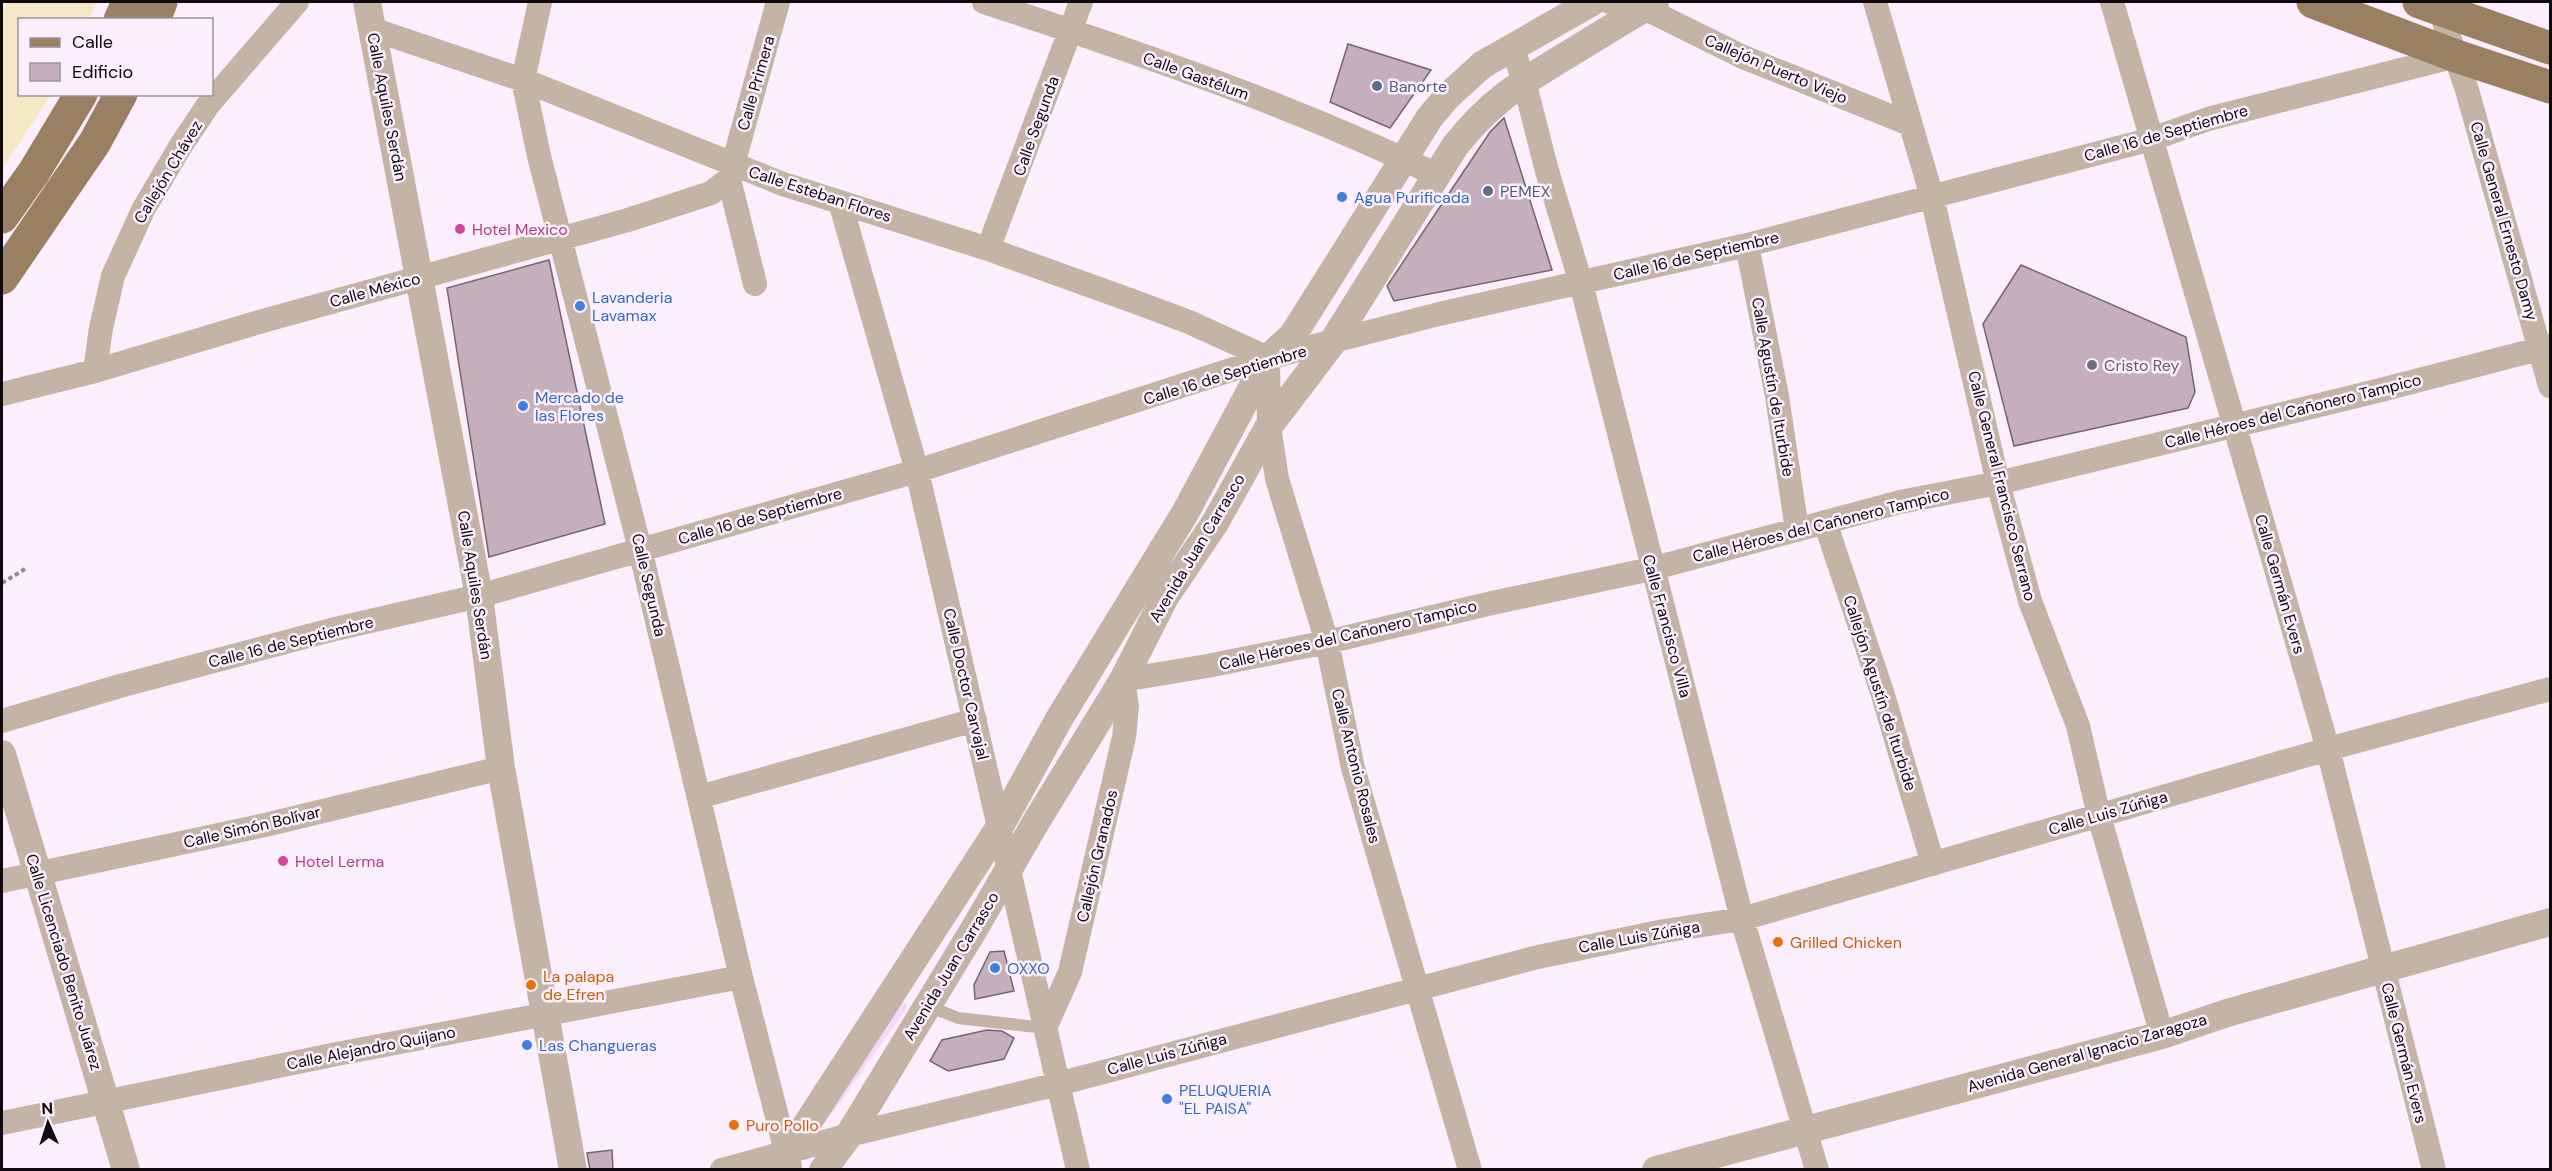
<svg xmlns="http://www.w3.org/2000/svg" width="2552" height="1171" font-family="'DM Sans',sans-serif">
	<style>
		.green { fill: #f5d7fa }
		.sand { fill: #f3e9c4 }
		.building { fill: #c5afbd; stroke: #786471; stroke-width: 1.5 }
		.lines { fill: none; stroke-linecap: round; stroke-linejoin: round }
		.path { stroke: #938a95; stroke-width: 4; stroke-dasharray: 4.5 3; stroke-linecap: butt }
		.service { stroke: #c4b4a5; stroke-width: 12 }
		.minor { stroke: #c4b4a5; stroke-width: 24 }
		.tertiary { stroke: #c4b4a5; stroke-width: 28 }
		.primary { stroke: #9b7f63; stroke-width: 33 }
		.service-dot { fill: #5c6f8a; stroke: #fbeefd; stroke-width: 2 }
		.shop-dot { fill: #3f7fe0; stroke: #fbeefd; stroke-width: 2 }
		.hotel-dot { fill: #d1479c; stroke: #fbeefd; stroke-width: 2 }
		.worship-dot { fill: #6b7280; stroke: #fbeefd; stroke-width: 2 }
		.food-dot { fill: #e8710a; stroke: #fbeefd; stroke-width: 2 }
		.labels { text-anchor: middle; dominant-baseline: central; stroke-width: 5; stroke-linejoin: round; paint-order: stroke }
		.street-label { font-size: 16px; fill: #0f0a10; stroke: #fbeefd }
		.service-label { font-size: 16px; fill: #4e5e75; stroke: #fbeefd; text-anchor: start }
		.shop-label { font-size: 16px; fill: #366cbe; stroke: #fbeefd; text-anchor: start }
		.hotel-label { font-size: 16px; fill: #b23c85; stroke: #fbeefd; text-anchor: start }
		.worship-label { font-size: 16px; fill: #5b616d; stroke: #fbeefd; text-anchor: start }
		.food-label { font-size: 16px; fill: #c56008; stroke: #fbeefd; text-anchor: start }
	</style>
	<rect width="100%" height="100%" fill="#fbeefd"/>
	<path class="green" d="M901 1000 908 1006 832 1114 824 1109Z"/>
	<path class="sand" d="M7 2H97L89 19 20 20V94L51 95 2 169V13Z"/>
	<path class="building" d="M1348 44 1431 70 1390 128 1330 102Z
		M1504 118 1552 270 1394 301 1387 286 1490 132Z
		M549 260 605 524 489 557 447 288Z
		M2021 265 2186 337 2195 392 2188 408 2014 446 1983 324Z
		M1004 951 1014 991 975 999 974 985 990 952Z
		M987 1030 1002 1031 1014 1038 1004 1059 948 1071 930 1061 942 1040Z
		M612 1150 613 1170H590L587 1153Z"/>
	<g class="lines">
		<path class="path" d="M2 583 25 569"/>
		<path class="service" d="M928 1006 958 1018 1045 1028"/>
		<path class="minor" d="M540 2 523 80 539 156 640 549 741 977 790 1167
			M984 2C1137 52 1292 105 1437 175
			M1609 2 1644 8 1743 57 1910 124
			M1875 2 1932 197 1998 483 2030 601 2078 726 2099 816 2162 1035
			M2112 2 2328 749 2434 1170
			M2441 2 2440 10 2467 90 2550 386
			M372 29 523 80 783 184 988 249 1130 300 1189 322 1268 358 1269 426 1277 479 1327 642 1353 768 1470 1170
			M1512 47 1524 81 1547 171 1581 283 1742 919 1817 1170
			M729 179 755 284
			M840 202 917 471 1078 1170
			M1747 245 1777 396 1797 530
			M988 249 1081 2
			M95 371 101 328 113 276 143 210 180 147 208 105 297 2
			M2 394 95 371 259 322 628 220 711 193 729 179 778 2
			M1825 522 1883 695 1933 864
			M1123 680 1207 666 1327 642 1492 603 1651 569 1900 502 1998 483 2377 391 2550 346
			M2 721 120 686 331 630 479 596 917 471 1268 358 1439 314 1747 245 2152 139 2208 119 2456 56
			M699 797 975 720
			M2 881 265 825 501 768
			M1045 1028 1070 972 1124 737 1127 706 1123 680
			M2 1123 337 1054 741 977
			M722 1170 849 1135 1058 1084 1538 957 1664 931 1742 919 2328 749 2550 689"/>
		<path class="tertiary" d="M367 2 479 596 501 768 573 1170
			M2 754 126 1170
			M777 1170 999 828 1059 719 1185 513 1268 358 1293 335 1430 117 1447 97 1482 65 1592 2
			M823 1170 849 1135 973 931 1036 822 1123 680 1165 597 1215 523 1269 426 1332 343 1455 146C1492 99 1523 82 1572 52 1600 35 1627 18 1655 2
			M1656 1170 2162 1035 2227 1013 2550 922"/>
		<path class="primary" d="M2313 2 2456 56 2550 87
			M2419 2 2550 48
			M120 20 128 2
			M154 20 161 2
			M2 217 34 172 81 94
			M2 278 95 142 121 94"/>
	</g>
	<g class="service-dot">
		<circle cx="1377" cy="86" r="6"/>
		<circle cx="1488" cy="191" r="6"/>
	</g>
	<g class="shop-dot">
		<circle cx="1342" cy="197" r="6"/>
		<circle cx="580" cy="306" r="6"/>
		<circle cx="523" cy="406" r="6"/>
		<circle cx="995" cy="968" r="6"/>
		<circle cx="527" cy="1045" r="6"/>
		<circle cx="1167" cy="1099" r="6"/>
	</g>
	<g class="hotel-dot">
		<circle cx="460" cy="229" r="6"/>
		<circle cx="283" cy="861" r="6"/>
	</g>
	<circle class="worship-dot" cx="2092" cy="365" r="6"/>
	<g class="food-dot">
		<circle cx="1778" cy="942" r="6"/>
		<circle cx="531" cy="985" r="6"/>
		<circle cx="734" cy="1125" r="6"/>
	</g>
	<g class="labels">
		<g class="street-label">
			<text transform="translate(1776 69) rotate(23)">Callejón Puerto Viejo</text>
			<text transform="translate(1196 76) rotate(20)">Calle Gastélum</text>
			<text transform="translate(756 83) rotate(-74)">Calle Primera</text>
			<text transform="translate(387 107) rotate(79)">Calle Aquiles Serdán</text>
			<text transform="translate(1036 126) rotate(-70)">Calle Segunda</text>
			<text transform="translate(2166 133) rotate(-16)">Calle 16 de Septiembre</text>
			<text transform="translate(168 172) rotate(-59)">Callejón Chávez</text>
			<text transform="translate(820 194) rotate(18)">Calle Esteban Flores</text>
			<text transform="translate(2504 221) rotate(74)">Calle General Ernesto Damy</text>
			<text transform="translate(1696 256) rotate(-13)">Calle 16 de Septiembre</text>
			<text transform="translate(375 290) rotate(-15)">Calle México</text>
			<text transform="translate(1225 375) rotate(-17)">Calle 16 de Septiembre</text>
			<text transform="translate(1773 387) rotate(80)">Calle Agustín de Iturbide</text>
			<text transform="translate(2293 411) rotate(-14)">Calle Héroes del Cañonero Tampico</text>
			<text transform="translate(2002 486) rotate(76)">Calle General Francisco Serrano</text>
			<text transform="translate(760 516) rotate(-16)">Calle 16 de Septiembre</text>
			<text transform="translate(1821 525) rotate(-14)">Calle Héroes del Cañonero Tampico</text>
			<text transform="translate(1197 548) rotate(-59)">Avenida Juan Carrasco</text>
			<text transform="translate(2280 584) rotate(74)">Calle Germán Evers</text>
			<text transform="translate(475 585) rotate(81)">Calle Aquiles Serdán</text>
			<text transform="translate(649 585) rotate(77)">Calle Segunda</text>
			<text transform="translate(1667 626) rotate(75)">Calle Francisco Villa</text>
			<text transform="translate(1348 635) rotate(-13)">Calle Héroes del Cañonero Tampico</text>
			<text transform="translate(291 642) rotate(-14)">Calle 16 de Septiembre</text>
			<text transform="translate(966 684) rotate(77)">Calle Doctor Carvajal</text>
			<text transform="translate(1880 693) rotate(72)">Callejón Agustín de Iturbide</text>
			<text transform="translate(1356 766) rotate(76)">Calle Antonio Rosales</text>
			<text transform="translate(2108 813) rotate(-16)">Calle Luis Zúñiga</text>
			<text transform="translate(252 827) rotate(-13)">Calle Simón Bolívar</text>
			<text transform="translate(1097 856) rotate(-77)">Callejón Granados</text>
			<text transform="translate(1639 937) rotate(-10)">Calle Luis Zúñiga</text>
			<text transform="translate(64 962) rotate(73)">Calle Licenciado Benito Juárez</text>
			<text transform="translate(951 966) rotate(-59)">Avenida Juan Carrasco</text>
			<text transform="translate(371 1048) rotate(-11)">Calle Alejandro Quijano</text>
			<text transform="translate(2087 1053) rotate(-16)">Avenida General Ignacio Zaragoza</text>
			<text transform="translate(2404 1053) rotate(76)">Calle Germán Evers</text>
			<text transform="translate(1167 1054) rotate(-15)">Calle Luis Zúñiga</text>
		</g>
		<g class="service-label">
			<text x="1389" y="86">Banorte</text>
			<text x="1500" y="191">PEMEX</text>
		</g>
		<g class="shop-label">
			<text x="1354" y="197">Agua Purificada</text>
			<text x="592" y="297">Lavanderia<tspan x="592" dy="18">Lavamax</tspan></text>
			<text x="535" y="397">Mercado de<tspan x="535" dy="18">las Flores</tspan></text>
			<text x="1007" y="968">OXXO</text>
			<text x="539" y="1045">Las Changueras</text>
			<text x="1179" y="1090">PELUQUERIA<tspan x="1179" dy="18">"EL PAISA"</tspan></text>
		</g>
		<g class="hotel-label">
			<text x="472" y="229">Hotel Mexico</text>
			<text x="295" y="861">Hotel Lerma</text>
		</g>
		<g class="worship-label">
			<text x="2104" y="365">Cristo Rey</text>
		</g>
		<g class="food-label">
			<text x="1790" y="942">Grilled Chicken</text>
			<text x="543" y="976">La palapa<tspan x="543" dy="18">de Efren</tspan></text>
			<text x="746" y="1125">Puro Pollo</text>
		</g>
	</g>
	<rect width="2552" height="1171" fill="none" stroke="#0f0a10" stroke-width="6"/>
	<rect x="18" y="18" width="195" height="78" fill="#fbeefd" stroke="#9d939e" stroke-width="1.5"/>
	<rect x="30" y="38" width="30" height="9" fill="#9b7f63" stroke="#9d939e" stroke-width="1.5"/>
	<text x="72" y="48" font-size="18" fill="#0f0a10">Calle</text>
	<rect x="30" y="63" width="30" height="18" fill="#c5afbd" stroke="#9d939e" stroke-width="1.5"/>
	<text x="72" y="78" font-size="18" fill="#0f0a10">Edificio</text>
	<g transform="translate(48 1123) rotate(357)" stroke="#fbeefd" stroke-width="4.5" paint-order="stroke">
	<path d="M0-4.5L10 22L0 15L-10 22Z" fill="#0f0a10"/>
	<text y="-9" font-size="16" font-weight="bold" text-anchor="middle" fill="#0f0a10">N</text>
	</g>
</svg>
